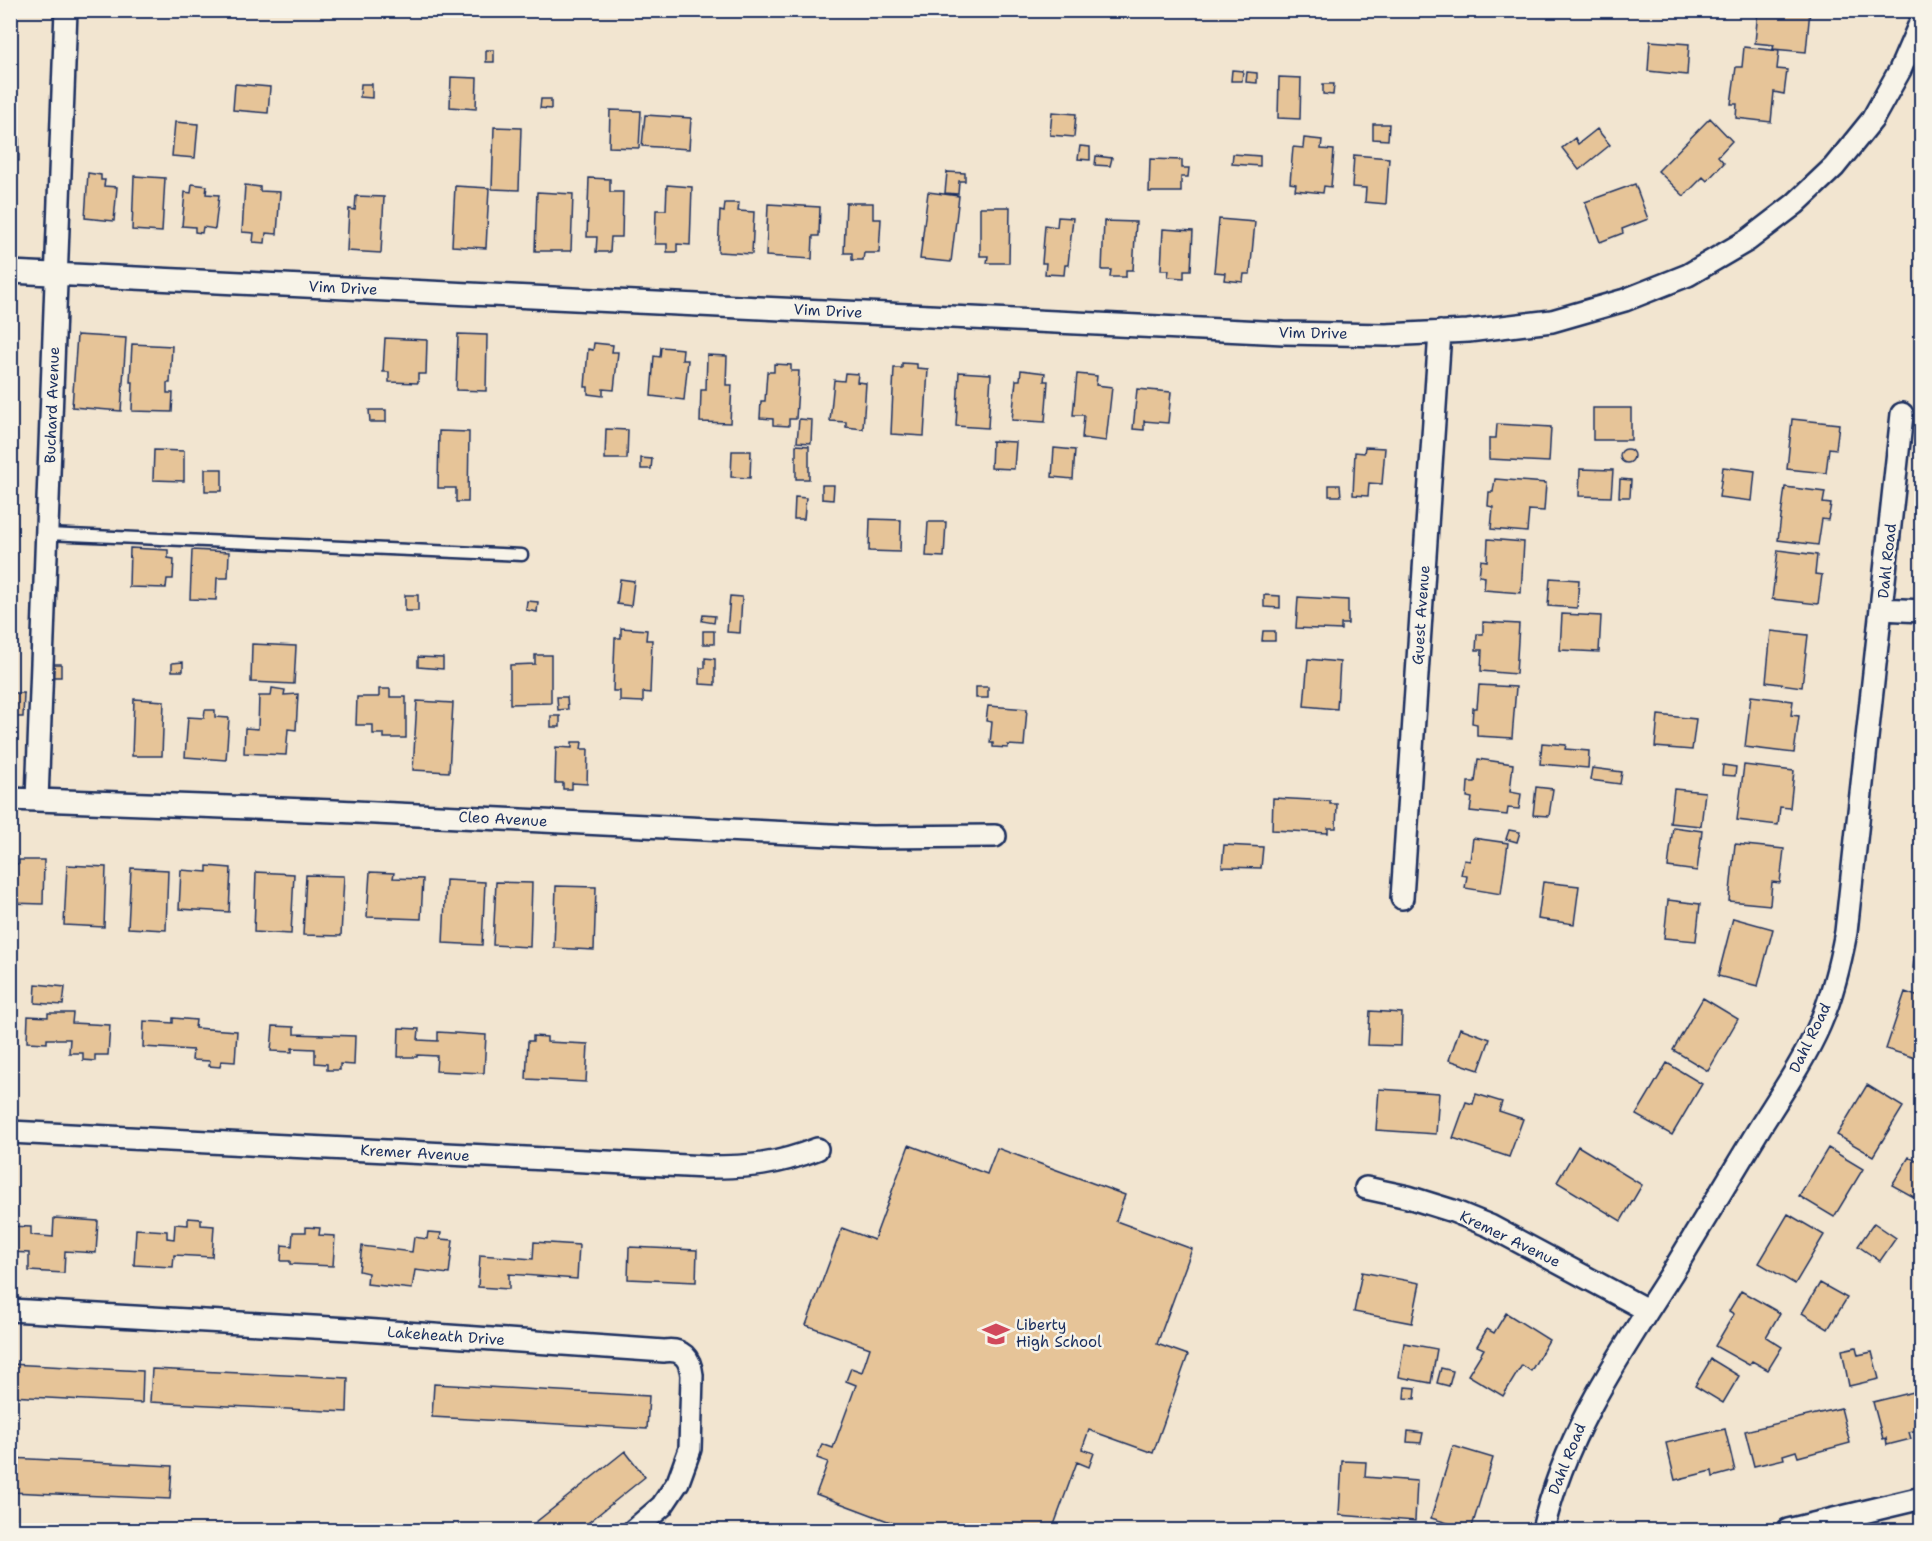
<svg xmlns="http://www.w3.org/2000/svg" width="1932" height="1541" font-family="'Shantell Sans',sans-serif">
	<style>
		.building { fill: #e6c498; stroke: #1b2f5e; stroke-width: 1.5 }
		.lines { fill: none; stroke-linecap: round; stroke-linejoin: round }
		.lane-casing { stroke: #1b2f5e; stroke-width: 15 }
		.street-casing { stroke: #1b2f5e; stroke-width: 26 }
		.lane { stroke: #f7f3e8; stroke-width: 10 }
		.street { stroke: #f7f3e8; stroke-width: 21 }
		.labels { text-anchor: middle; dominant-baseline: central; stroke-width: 5; stroke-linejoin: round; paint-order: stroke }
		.street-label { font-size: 15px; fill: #1b2f5e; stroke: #f7f3e8 }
		.poi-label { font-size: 15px; fill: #1b2f5e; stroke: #f7f3e8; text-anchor: start }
	</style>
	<rect width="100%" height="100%" fill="#f2e5d0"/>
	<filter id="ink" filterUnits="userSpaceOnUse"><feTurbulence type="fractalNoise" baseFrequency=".0167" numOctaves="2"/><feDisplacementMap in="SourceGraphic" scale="12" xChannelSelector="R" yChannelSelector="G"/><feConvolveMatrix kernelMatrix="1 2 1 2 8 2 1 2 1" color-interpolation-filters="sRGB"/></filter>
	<g filter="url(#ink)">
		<path class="building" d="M1758 10H1810L1806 52 1773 49 1774 45 1755 43Z
			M1650 41 1689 44 1687 75 1648 71Z
			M1744 47 1779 51 1777 69 1787 70 1784 94 1774 92 1771 122 1736 118 1737 104H1731L1736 67H1742Z
			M486 50H494V62H486Z
			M1232 70 1243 71 1242 81H1231Z
			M1247 72 1257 73V83L1246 82Z
			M451 77 477 78 476 109 450 107Z
			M1279 77 1301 78 1300 119 1278 118Z
			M235 84 270 87 268 113 233 110Z
			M361 84H372V98L360 97Z
			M1323 84H1334L1333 95 1323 94Z
			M541 99H551V109L540 108Z
			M610 110 641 111 639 148 609 147Z
			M1052 112 1076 114 1074 137 1050 135Z
			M645 115 691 118 689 149 642 146Z
			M1710 118 1732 141 1718 156 1724 163 1707 181 1703 177 1684 196 1658 171Z
			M175 122 198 124 195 158 172 156Z
			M1373 124H1389L1388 140 1373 139Z
			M494 127 521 128 519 190 492 189Z
			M1597 129 1610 145 1579 170 1562 148 1575 138 1578 144Z
			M10 132 19 133V161L12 160 11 204Z
			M1304 138 1322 140 1321 149 1334 150 1331 187 1324 186 1323 193 1295 190 1296 184 1290 183 1293 147 1303 148Z
			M1080 146 1090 147V160L1078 159Z
			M1233 154 1260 156V166L1232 164Z
			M1354 155 1389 158 1386 204 1365 202 1366 188 1352 187Z
			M1096 156 1112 158 1110 166 1095 165Z
			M1150 159 1182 160V168H1189L1188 177H1181V192H1149Z
			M947 172 965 173V181H959L958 194 945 193Z
			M88 173 101 175V180H105L104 186 117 187 114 221 85 218Z
			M134 176 165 178 162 232 132 230Z
			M589 178 610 179V192H623L622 237H611L610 252H596L597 237H587Z
			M192 184 207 186 206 194 219 195 215 229 203 227 202 233 195 232V227L182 226 185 192 191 193Z
			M1635 184 1648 219 1622 229 1623 233 1600 242 1585 202Z
			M245 185 260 187V191L280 192 277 234 266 233 265 243 253 242 254 233 242 232Z
			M667 185 692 187 690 245 677 244V252H667V244H655L656 210H666Z
			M455 186 489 188 486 248 452 246Z
			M537 192 573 194 571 251H535Z
			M928 192 959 196 951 262 920 259Z
			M356 196 384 197 381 253 347 251 349 209 355 210Z
			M725 203H739L738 211 754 212 752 254 718 252 720 211 724 212Z
			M846 203H873V219H881L879 253H864L863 260H852V253H844Z
			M768 204 820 207 819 236H813L812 259 766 256Z
			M980 207H1010L1009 263H987L988 256H980Z
			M1058 217 1073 218 1068 265H1065L1064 275 1045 274 1046 263H1042L1045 225 1057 227Z
			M1219 219 1255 222 1250 274H1244L1243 282 1224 280 1225 273 1214 272Z
			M1104 221 1136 222 1133 270H1126V277H1110L1111 270H1102Z
			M1163 229 1193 231 1191 270H1184V278L1168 277 1169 270H1161Z
			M458 334 487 335 486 391 456 390Z
			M77 335 126 338 121 411 72 407Z
			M385 338 427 340 426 374H418V383L389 382V372H383Z
			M594 343 613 345 612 352H618L614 390 603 389V396L588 394V387H585L588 349 593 350Z
			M132 344 172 346 170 383H167V393H173L172 412 132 411 133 382H130Z
			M661 347 683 349 682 360H688L684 400 651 396 654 356 660 357Z
			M707 355 727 356 726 385H732L730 423 700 422 701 390H706Z
			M902 363 917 364V368L928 369 924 436 891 434 894 368H902Z
			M774 364 791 365V371H799L796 419H789V426L773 425V419L760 418 761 401H765L767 372H774Z
			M1021 370 1045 373 1044 381H1048L1045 422 1012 420 1016 380H1020Z
			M959 372 991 374 988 428 956 426Z
			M845 373 858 374 857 382 866 383 863 429 846 427V422L830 421 834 380 844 381Z
			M1077 374 1097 376 1096 385 1112 387 1106 441 1082 438 1084 415H1073Z
			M1137 389 1171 392 1168 423 1144 421V430L1133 429Z
			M1593 408H1631V440H1593Z
			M369 410H386V422H370Z
			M799 419 812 420 811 443 797 442Z
			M1792 419 1839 424 1836 449 1829 448 1826 473 1787 469Z
			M1497 424 1551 427 1549 462 1489 459V438H1496Z
			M606 429 628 430 627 459H605Z
			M439 431 469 432 468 502H456V488H438Z
			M992 441 1016 442 1014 469 991 468Z
			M796 445 809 446V479H796Z
			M1365 447 1385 448 1382 484 1369 483 1368 496 1353 495 1355 452 1364 453Z
			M1054 448 1075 450 1073 479 1052 477Z
			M1620 456a7 7 0 1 1 14 0a7 7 0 1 1-14 0Z
			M154 450 184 451V481L153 480Z
			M732 451H751L750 478 731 477Z
			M641 458 652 459 651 469H641Z
			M1723 467 1755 471 1752 501 1719 497Z
			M205 469H222V491H205Z
			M1580 469 1613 470 1611 497 1579 496Z
			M1495 479 1546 483 1544 511 1529 510 1527 532 1491 529 1493 507 1488 506 1489 492H1493Z
			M1620 479 1631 480 1630 497H1619Z
			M822 485H834L833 500 822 499Z
			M1329 485H1340L1341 496H1329Z
			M1785 487 1825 492 1823 503 1831 504 1828 520 1822 519 1818 545 1778 540Z
			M795 497 806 498 804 519H794Z
			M870 519 901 520 900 552 869 551Z
			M928 522H946L944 557 926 556Z
			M1488 539 1524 542 1521 593 1484 590 1485 577 1479 576 1481 560 1487 561Z
			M130 548 168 550V558L174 559 173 579H167L166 588 129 587Z
			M192 550 229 552 228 578H217L216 600 190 599Z
			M1778 550 1817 555 1815 574 1822 575 1818 604 1772 599Z
			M1550 578 1579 580 1577 608 1548 606Z
			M620 579 634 581 631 606 617 604Z
			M405 595H418V611H405Z
			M1264 595 1280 596V608L1264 607Z
			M730 596 742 597 740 633 727 632Z
			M1298 597 1348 600V624H1341V630L1296 628Z
			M527 601 538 602 537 612 526 610Z
			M1562 614 1601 616 1599 652 1560 650Z
			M703 615 715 616 714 623 702 621Z
			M1483 622 1519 624 1516 674 1481 671 1482 650H1476L1477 634H1483Z
			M621 628 647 630 646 640H652L650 693 643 692V702L620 701V691H613L615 638H621Z
			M703 631H714V644H703Z
			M1263 631H1275V641H1262Z
			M1771 631 1808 635 1802 687 1766 682Z
			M252 644 296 646 294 684 251 682Z
			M535 655H551V703L510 704V665L535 664Z
			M418 657 443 658V669L418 667Z
			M705 658 715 659V685L700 684V668H705Z
			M1308 659 1340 662 1337 709 1304 706Z
			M183 662V671H172V663Z
			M51 664H61V677H51Z
			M1479 685 1516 687 1512 738 1477 736V724L1472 723 1473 708H1477Z
			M976 687H988V698H976Z
			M272 688 285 690 284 695 298 694 296 730 288 729 286 755 244 753 245 728 258 729 259 696H271Z
			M379 689H390V697H406V738H384V734H373V725H356L357 697H379Z
			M13 693H24L23 717H13Z
			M1751 696 1793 701 1791 715 1799 716 1794 753 1745 747Z
			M557 697H567L568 709 558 710Z
			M134 699 164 701 162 756H132Z
			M417 701 453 703 449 772 413 770Z
			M988 706 1027 709 1024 746 1008 745V748L993 747V743H990L992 722 986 721Z
			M205 710H215V717L229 718 226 760 185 757 188 717 204 718Z
			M1658 715 1696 719 1692 750 1655 747Z
			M551 716H560V727H551Z
			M572 742H582L581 749H588L587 784 572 783V789H563V783H555L556 747 572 748Z
			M1542 743 1566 745 1565 749 1589 751 1588 768 1540 764Z
			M1478 759 1513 764 1510 792 1521 794 1519 809 1508 808 1507 815 1470 811 1472 798 1467 797 1468 782H1475Z
			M1723 765 1736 767 1735 776 1722 775Z
			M1744 765 1794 771 1790 808 1780 807 1778 825 1737 820Z
			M1592 768 1622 772 1620 784 1590 780Z
			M1536 787 1553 789 1549 816 1533 815Z
			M1674 789 1705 792 1701 826 1670 823Z
			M1273 798 1330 801V804H1337L1336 828H1328V833L1272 830Z
			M1673 827 1702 831 1697 871 1668 867Z
			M1509 830 1520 832 1517 842 1506 839Z
			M1473 838 1508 843 1501 894 1465 888 1467 876 1461 875 1464 860 1470 861Z
			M1735 844 1784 849 1780 883 1772 882 1770 905 1729 901Z
			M1224 845 1263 847 1261 868 1222 867Z
			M19 860H44L43 904 10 903V864H19Z
			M67 865 106 867 104 927 64 925Z
			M207 866 231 868 229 912 179 909 181 870 207 872Z
			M131 868 168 870 166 930 128 928Z
			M256 872 294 874 291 934 254 932Z
			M370 872 394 873 393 878 423 879 421 919 367 917Z
			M306 875 344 876 341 936 303 935Z
			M446 880 485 882 482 945 443 943Z
			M496 882 532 883 530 947 493 945Z
			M1543 882 1579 886 1574 924 1538 919Z
			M556 886 596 887 594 950 554 948Z
			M1668 900 1700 904 1696 941 1664 938Z
			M1919 910 1922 911V969L1913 968Z
			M1733 918 1773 929 1758 986 1718 976Z
			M36 984 65 987 63 1005 35 1003Z
			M1905 992 1922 998V1060L1886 1049Z
			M1703 998 1738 1019 1708 1071 1673 1050Z
			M1370 1011 1402 1013 1401 1046 1368 1045Z
			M48 1013H73L72 1023 110 1025 108 1055H95V1061L83 1060V1053H69L70 1039H47V1043L27 1042 28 1016 48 1017Z
			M173 1018 196 1020 195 1028 237 1031 235 1062 221 1061 220 1067 209 1066 210 1061 192 1060 193 1050 143 1047 144 1021 173 1023Z
			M273 1026 294 1027V1034L355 1036 354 1065 340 1064V1070H327V1064L315 1063V1049L292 1048V1052L271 1051Z
			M399 1028 419 1029 418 1040 438 1041V1032L486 1035 484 1073 436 1071 437 1056 417 1055V1057H398Z
			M1460 1028 1490 1039 1479 1070 1449 1060Z
			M533 1036 547 1037V1042L588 1044 586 1082 526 1079 528 1041H533Z
			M1667 1063 1702 1084 1672 1135 1636 1115Z
			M1867 1085 1903 1107 1873 1156 1837 1135Z
			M1379 1089 1439 1093 1436 1134 1376 1130Z
			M1476 1094 1502 1102 1499 1111 1523 1119 1509 1157 1453 1138 1466 1102 1473 1104Z
			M909 1145 987 1174 997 1148 1125 1195 1116 1221 1192 1249 1157 1344 1188 1355 1153 1453 1089 1430 1082 1449 1094 1453 1089 1467 1077 1462 1054 1525 1066 1529V1530H890L893 1523 816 1494 828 1462 817 1458 822 1444 833 1448 856 1385 846 1381 851 1368 862 1372 870 1348 806 1325 842 1228 874 1240Z
			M1578 1146 1642 1185 1621 1221 1557 1182Z
			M1828 1148 1863 1169 1834 1217 1799 1196Z
			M1909 1157 1922 1164 1921 1201 1892 1185Z
			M1788 1214 1824 1235 1795 1284 1759 1263Z
			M54 1218 98 1221 96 1253 65 1251 64 1273 29 1271V1253L10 1252V1226L31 1227V1235L53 1237Z
			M188 1218 201 1219V1225L214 1226 212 1257 174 1255 173 1267 134 1265 136 1229 167 1231V1238L174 1239 175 1224 188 1225Z
			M1874 1223 1896 1238 1880 1261 1858 1246Z
			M306 1227 320 1228 319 1235 335 1236 333 1266 290 1264V1261H281L282 1245 292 1246 293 1232H306Z
			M428 1232 441 1233 440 1239 453 1240 449 1274 415 1270 412 1289 367 1284 368 1273 359 1271 362 1246 412 1252 414 1237 427 1239Z
			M534 1242 579 1245 577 1279 509 1274V1289L478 1287 480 1255 533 1259Z
			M629 1247 697 1250 696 1282 628 1279Z
			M1362 1272 1420 1283 1412 1323 1354 1312Z
			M1820 1283 1847 1298 1828 1329 1802 1313Z
			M1741 1291 1780 1313 1766 1337 1782 1347 1768 1370 1752 1361 1749 1365 1715 1346 1734 1314 1729 1311Z
			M1506 1313 1549 1340 1531 1371 1522 1365 1503 1396 1468 1375 1484 1349 1477 1346 1487 1329 1494 1333Z
			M1404 1343 1437 1349 1431 1383 1399 1377Z
			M1856 1347 1858 1355 1872 1352 1879 1379 1849 1386 1842 1350Z
			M1711 1359 1739 1376 1723 1403 1695 1386Z
			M10 1364 143 1371 142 1403 10 1396Z
			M1441 1368 1453 1371 1449 1386 1437 1383Z
			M152 1369 348 1378 347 1412 150 1402Z
			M434 1384 649 1396 647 1429 432 1417Z
			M1405 1387 1416 1388 1415 1399 1404 1398Z
			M1922 1390V1429L1909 1432 1911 1439 1887 1445 1886 1438 1883 1439 1873 1402Z
			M1841 1408 1850 1443 1798 1457 1796 1451 1783 1455 1784 1459 1754 1466 1745 1431Z
			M1725 1429 1735 1471 1713 1477 1712 1471 1675 1480 1666 1443Z
			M1408 1431 1423 1433 1421 1443 1407 1442Z
			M1453 1446 1493 1458 1471 1530 1431 1518Z
			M625 1451 645 1477 579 1530H526Z
			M10 1458 172 1466 170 1499 10 1492Z
			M1342 1461 1366 1462 1365 1477 1417 1481 1415 1521 1339 1515Z"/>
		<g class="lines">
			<defs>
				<path id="lane" d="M47 534 522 555"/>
				<path id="street" d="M10 272 1284 333 1386 335 1468 331 1552 321 1625 300 1688 275 1748 240 1795 204 1834 167 1872 120 1900 70 1922 19
					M1882 609 1922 611
					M10 799 334 811 872 837 995 836
					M37 800 66 10
					M1402 898 1440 332
					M10 1132 706 1167C750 1167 776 1165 817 1149
					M1366 1188 1408 1197 1453 1211 1490 1226 1647 1310
					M10 1310 349 1329 664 1351C682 1348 690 1358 692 1375L690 1449 678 1482 662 1506 634 1530
					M1543 1530C1564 1435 1620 1354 1672 1273 1701 1225 1730 1177 1759 1129 1779 1097 1805 1059 1820 1024 1833 994 1840 964 1846 932L1902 414
					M1788 1530 1922 1498"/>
			</defs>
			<use href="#lane" class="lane-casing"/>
			<use href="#street" class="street-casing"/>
			<use href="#lane" class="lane"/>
			<use href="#street" class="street"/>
		</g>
	</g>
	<defs>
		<symbol id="school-bare" viewBox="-9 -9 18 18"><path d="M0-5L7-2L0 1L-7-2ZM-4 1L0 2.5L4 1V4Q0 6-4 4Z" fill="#d1495b" stroke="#f7f3e8" stroke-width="2.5" paint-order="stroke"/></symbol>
	</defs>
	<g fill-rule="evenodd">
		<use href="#school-bare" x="977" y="1315" width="38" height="38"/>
	</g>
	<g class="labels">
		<g class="street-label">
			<text transform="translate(343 288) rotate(3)">Vim Drive</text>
			<text transform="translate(828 311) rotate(3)">Vim Drive</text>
			<text transform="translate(1313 333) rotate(1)">Vim Drive</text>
			<text transform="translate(52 405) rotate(-88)">Buchard Avenue</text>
			<text transform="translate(1887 561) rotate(-84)">Dahl Road</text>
			<text transform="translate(1421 615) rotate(-86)">Guest Avenue</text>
			<text transform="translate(503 819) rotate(3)">Cleo Avenue</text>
			<text transform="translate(1810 1038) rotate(-64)">Dahl Road</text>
			<text transform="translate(415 1153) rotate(3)">Kremer Avenue</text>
			<text transform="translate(1510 1239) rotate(26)">Kremer Avenue</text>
			<text transform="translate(446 1336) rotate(4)">Lakeheath Drive</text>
			<text transform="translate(1567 1459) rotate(-68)">Dahl Road</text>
		</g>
		<g class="poi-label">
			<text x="1016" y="1325">Liberty<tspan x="1016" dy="17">High School</tspan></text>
		</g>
	</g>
	<rect width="1932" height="1541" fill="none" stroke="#f7f3e8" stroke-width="36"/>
	<rect x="18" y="18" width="1896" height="1505" fill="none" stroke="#1b2f5e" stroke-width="2" filter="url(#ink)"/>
</svg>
